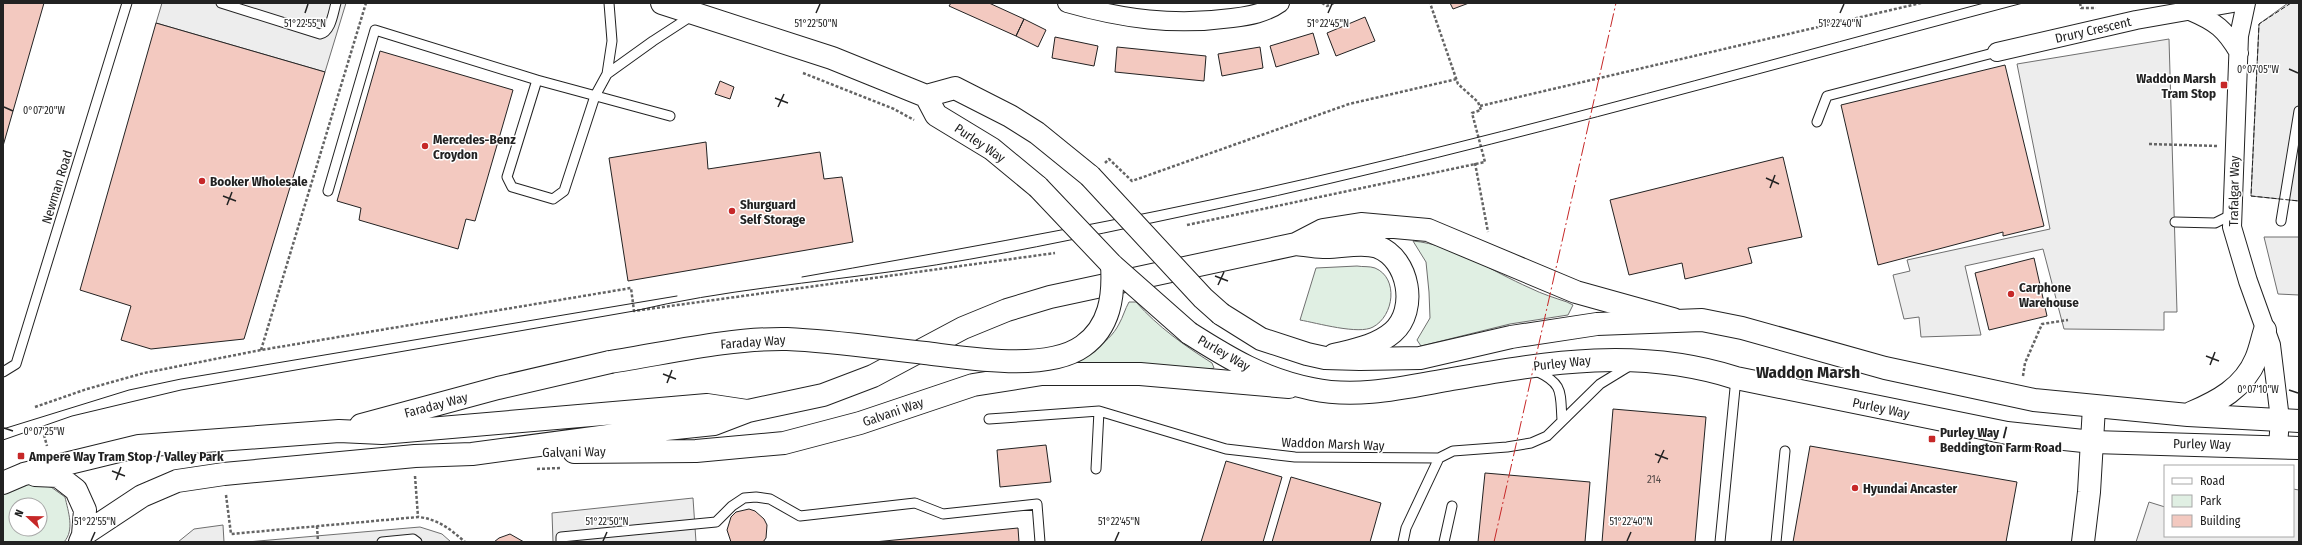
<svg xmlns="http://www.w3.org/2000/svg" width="2302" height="545" font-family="'Fira Sans Condensed',sans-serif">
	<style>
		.green { fill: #e0efe3; stroke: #6f6f6f; fill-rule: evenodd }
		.parking { fill: #ededed; stroke: #6f6f6f }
		.building { fill: #f3c9c0; stroke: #222 }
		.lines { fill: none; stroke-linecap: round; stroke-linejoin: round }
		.lane-casing { stroke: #222; stroke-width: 11 }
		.street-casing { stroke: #222; stroke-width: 20 }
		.secondary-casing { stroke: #222; stroke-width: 24 }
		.highway-casing { stroke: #222; stroke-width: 24 }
		.path { stroke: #646464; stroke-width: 2.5; stroke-dasharray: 3 2; stroke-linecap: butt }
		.lane { stroke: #fff; stroke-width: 9 }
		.street { stroke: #fff; stroke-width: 18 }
		.secondary { stroke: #fff; stroke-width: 22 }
		.highway { stroke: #fff; stroke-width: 22 }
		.tram { stroke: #222; stroke-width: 1 }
		.secondary-bridge-casing { stroke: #222; stroke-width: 24; stroke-linecap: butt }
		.highway-bridge-casing { stroke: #222; stroke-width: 24; stroke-linecap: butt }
		.secondary-bridge { stroke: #fff; stroke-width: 22 }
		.highway-bridge { stroke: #fff; stroke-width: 22 }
		.fence { stroke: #222; stroke-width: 1; stroke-dasharray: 5 2; stroke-linecap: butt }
		.power { stroke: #c62828; stroke-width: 1; stroke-dasharray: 14 3 2 3; stroke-linecap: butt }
		.ticks { fill: none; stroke: #222; stroke-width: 1.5 }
		.poi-dot { fill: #c62828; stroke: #fff; stroke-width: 1.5 }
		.labels { text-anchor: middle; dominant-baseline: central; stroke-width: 3; stroke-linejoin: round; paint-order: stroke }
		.number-label { font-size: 11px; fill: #564c4a }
		.street-label { font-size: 13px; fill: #222; stroke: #fff }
		.poi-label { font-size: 13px; font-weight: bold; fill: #222; stroke: #fff; text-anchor: start }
		.district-label { font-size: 17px; font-weight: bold; fill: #222; stroke: #fff }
		.ticks-label { font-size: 10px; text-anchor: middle; fill: #222; stroke: #fff; stroke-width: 3; stroke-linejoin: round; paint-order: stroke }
	</style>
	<rect width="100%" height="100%" fill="#fff"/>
	<path class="green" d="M1413 241C1455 245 1491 271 1530 288 1542 294 1555 298 1567 302L1573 305 1568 315 1510 324 1421 346 1417 340 1430 318 1429 292 1426 262Z
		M1357 266C1362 267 1370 266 1375 268 1399 278 1394 316 1373 327 1359 335 1317 323 1300 320L1316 268Z
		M1129 302H1136C1158 327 1185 346 1212 363L1214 368 1207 370 1062 364C1083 355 1108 346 1119 324 1123 317 1125 309 1129 302Z
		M30 483 51 487 65 497C68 511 75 530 64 542H3V494ZM16 505H40V529H16Z"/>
	<path class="parking" d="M162 3H346L325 72 156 23Z
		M2288 3H2299V201L2251 196 2259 24Z
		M2169 39 2177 312H2164V330L2064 329 2043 249 1965 266 1981 335 1921 337 1919 317 1904 319 1893 275 1910 271 1907 260 2050 229 2017 64Z
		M2264 237H2299V295L2278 294Z
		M2293 489 2299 490V542H2136L2149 502 2165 507V536H2293Z
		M693 498 696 542H553L552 513Z
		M223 525 224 542H178L194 529Z
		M420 527 442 534 451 542H247Z"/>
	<path class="building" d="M3 3H44L3 146Z
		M951 3H989L1024 19 1016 36 949 6Z
		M1450 3H1469L1453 9Z
		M1365 17 1375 41 1336 56 1327 33Z
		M1024 19 1046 30 1038 47 1016 36Z
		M156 23 325 72 244 339 151 349 121 340 131 306 80 290Z
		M1313 33 1319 54 1276 67 1270 46Z
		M1055 37 1098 46 1094 66 1052 58Z
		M1117 47 1206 56 1204 81 1115 72Z
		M1260 47 1263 68 1222 76 1218 54Z
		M380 51 513 90 475 221 466 219 458 249 359 220 361 208 337 201Z
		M2005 65 2044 226 2003 236V232L1878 265 1841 105Z
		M720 81 734 87 730 99 715 94Z
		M706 142 708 169 820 152 824 179 842 177 853 242 628 281 609 158Z
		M1783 157 1802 237 1748 248 1752 263 1685 279 1682 263 1629 275 1610 200Z
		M2034 258 2047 316 1989 330 1975 273Z
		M1613 409 1706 417 1695 542H1602Z
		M1046 445 1051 482 1000 487 997 450Z
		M1810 446 2017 482 2006 542H1793Z
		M1226 461 1282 477 1263 542H1201Z
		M1485 473 1590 482 1585 542H1478Z
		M1291 477 1381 503 1370 542H1272Z
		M749 509 755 511 764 519 767 525 766 538 763 542H731L727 530 731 517 736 512Z
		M1018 528 1019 542H874Z
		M510 534 524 542H494L499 538Z"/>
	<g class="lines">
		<defs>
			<path id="lane" d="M221 3 320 34C331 32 333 13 336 3
				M607 74 653 41 693 15
				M537 80 507 177 512 187 553 199 564 191 595 96 607 74 612 41 609 3
				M1817 122 1827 96 1997 52
				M328 191 375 30 537 80 670 116
				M2281 221 2299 111
				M2175 222 2215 223 2231 215
				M1536 371C1564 384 1560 392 1562 420
				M3 372 16 364 127 3
				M989 419 1099 411 1226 449 1295 457 1439 458 1453 451 1507 447 1531 443 1547 436 1600 384 1631 365
				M1096 469 1099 411
				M382 542 413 539 417 542
				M561 542V537L716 522 732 506 744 498 756 497 770 499 800 516 915 503 943 514 1037 504 1040 542
				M1403 542 1406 528 1439 458
				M1444 542 1452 506
				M1720 542 1736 378
				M1776 542 1785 451"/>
			<path id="street" d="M1067 3C1123 19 1174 26 1232 18 1249 16 1266 13 1280 3
				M2246 3 2239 36 2232 227 2248 281 2271 345 2280 419 2278 446
				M2190 11C2216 22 2225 29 2239 53
				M1997 52 2136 20 2233 3"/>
			<path id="secondary" d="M1296 244C1305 245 1314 247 1323 247 1340 248 1361 241 1378 247 1409 259 1418 310 1393 332 1377 346 1354 350 1334 355
				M361 425 498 388 610 362
				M574 452 696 451 784 443 860 423 973 385 1042 374H1140L1289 387
				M35 475 58 476 76 490 85 510 83 535 80 542
				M3 483 24 474 139 446 339 431 382 433 707 405 747 411
				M83 535 142 496 177 481 224 474 415 456 472 454 638 432 714 424 748 411 823 395 873 376 963 328 1007 310 1050 297 1296 244 1323 230 1361 224 1428 230 1576 292 1673 319
				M2083 542 2089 492 2094 407"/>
			<path id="highway" d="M662 3 832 58 926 96 955 88 1010 116 1037 133 1090 176
				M926 96 936 115 992 149 1038 187
				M1221 314 1261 339 1307 354 1325 358 1360 359 1420 358 1511 337 1597 324 1702 320 1742 328 1885 368 2034 400 2188 415 2299 421
				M1189 333C1230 359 1263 379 1312 389 1358 399 1406 387 1452 379 1550 362 1639 347 1736 378L2007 433 2093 442 2299 448
				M2191 413C2217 402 2244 388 2256 359 2260 350 2262 339 2265 330"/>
		</defs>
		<use href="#lane" class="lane-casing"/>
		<use href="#street" class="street-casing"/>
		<use href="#secondary" class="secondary-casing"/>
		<use href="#highway" class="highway-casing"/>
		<path class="path" d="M1322 3 1327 6 1334 3
			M2080 3 2081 8H2096
			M803 73 894 109 914 120
			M1480 106 1921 3
			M2149 144 2217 146
			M1105 163 1109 159 1132 181 1349 104 1457 79
			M1475 163 1488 232
			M1187 225 1485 162 1472 113 1481 110 1478 102 1458 84 1430 3
			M261 350 366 3
			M2023 376 2025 363 2042 324 2068 320
			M35 407 87 389 144 373 261 350 631 288 634 311 1055 253
			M44 435 47 446
			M537 469 560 468
			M415 476 418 517
			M226 495 231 534 418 517C438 519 450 529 465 542
			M317 526 318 542"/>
		<use href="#lane" class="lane"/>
		<use href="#street" class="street"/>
		<use href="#secondary" class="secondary"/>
		<use href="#highway" class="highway"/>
		<path class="tram" d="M802 277C938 253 1074 229 1210 200 1470 145 1727 71 1984 3
			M3 429 129 390 181 379 677 296
			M3 440 72 416 181 390 634 311C722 290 813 283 903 270 992 257 1081 238 1170 219 1457 159 1739 78 2023 3"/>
		<defs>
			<path id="secondary-bridge" d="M610 362C668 353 728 338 787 339 833 341 879 348 925 353 967 358 1047 372 1083 346 1110 327 1114 296 1112 265"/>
			<path id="highway-bridge" d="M1090 176 1203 298 1221 314
				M1038 187 1112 265 1189 333"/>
		</defs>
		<use href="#secondary-bridge" class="secondary-bridge-casing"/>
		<use href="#highway-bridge" class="highway-bridge-casing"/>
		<use href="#secondary-bridge" class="secondary-bridge"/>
		<use href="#highway-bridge" class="highway-bridge"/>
		<path class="fence" d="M2291 3 2259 24 2251 196 2299 201"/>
		<path class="power" d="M1494 542 1616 3"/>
	</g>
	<path class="ticks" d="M305 13 308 4M816 13 820 4M1328 13 1332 4M1840 13 1844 4M2289 69 2298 73M775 98 788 103M4 107 13 111M778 107 784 94M1766 178 1779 184M1770 188 1775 175M223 196 236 201M227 205 232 192M1215 276 1228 281M1218 285 1224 272M2206 356 2219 361M2210 365 2215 352M663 374 676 379M667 383 672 370M2289 390 2298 393M4 428 13 431M1655 454 1668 459M1658 463 1664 450M112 471 125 476M116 480 121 467M91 541 95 532M603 541 607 532M1115 541 1119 532M1627 541 1631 532"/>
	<g class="poi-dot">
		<rect x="2220" y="81" width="8" height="8" rx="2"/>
		<circle cx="425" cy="146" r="4"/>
		<circle cx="202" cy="181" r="4"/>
		<circle cx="732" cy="211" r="4"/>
		<circle cx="2011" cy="294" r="4"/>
		<rect x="1928" y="435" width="8" height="8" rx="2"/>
		<rect x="17" y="452" width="8" height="8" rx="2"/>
		<circle cx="1855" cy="488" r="4"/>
	</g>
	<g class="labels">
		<g class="number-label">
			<text x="1654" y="479">214</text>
		</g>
		<g class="street-label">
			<text transform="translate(2093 30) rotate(-13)">Drury Crescent</text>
			<text transform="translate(980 143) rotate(34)">Purley Way</text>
			<text transform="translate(57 187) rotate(-73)">Newman Road</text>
			<text transform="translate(2234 191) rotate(-89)">Trafalgar Way</text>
			<text transform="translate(753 342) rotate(-4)">Faraday Way</text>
			<text transform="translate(1224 353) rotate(30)">Purley Way</text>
			<text transform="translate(1562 363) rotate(-6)">Purley Way</text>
			<text transform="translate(436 405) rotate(-15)">Faraday Way</text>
			<text transform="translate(1881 408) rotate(12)">Purley Way</text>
			<text transform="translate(893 412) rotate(-19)">Galvani Way</text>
			<text transform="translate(1333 444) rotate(2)">Waddon Marsh Way</text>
			<text transform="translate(2202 444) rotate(1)">Purley Way</text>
			<text transform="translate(574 452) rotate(-1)">Galvani Way</text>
		</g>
		<g class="poi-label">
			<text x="2216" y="78" text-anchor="end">Waddon Marsh<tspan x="2216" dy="15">Tram Stop</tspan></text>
			<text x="433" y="139">Mercedes-Benz<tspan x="433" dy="15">Croydon</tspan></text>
			<text x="210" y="181">Booker Wholesale</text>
			<text x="740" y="204">Shurguard<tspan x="740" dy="15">Self Storage</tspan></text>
			<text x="2019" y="287">Carphone<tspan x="2019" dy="15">Warehouse</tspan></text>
			<text x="1940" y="432">Purley Way /<tspan x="1940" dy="15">Beddington Farm Road</tspan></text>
			<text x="29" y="456">Ampere Way Tram Stop / Valley Park</text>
			<text x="1863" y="488">Hyundai Ancaster</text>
		</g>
		<g class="district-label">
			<text x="1808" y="372">Waddon Marsh</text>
		</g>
	</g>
	<g class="ticks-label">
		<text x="305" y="27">51°22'55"N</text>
		<text x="816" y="27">51°22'50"N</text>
		<text x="1328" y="27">51°22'45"N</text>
		<text x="1840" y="27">51°22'40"N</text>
		<text x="2258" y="73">0°07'05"W</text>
		<text x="44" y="114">0°07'20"W</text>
		<text x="2258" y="393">0°07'10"W</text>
		<text x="44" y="435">0°07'25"W</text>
		<text x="95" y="525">51°22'55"N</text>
		<text x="607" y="525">51°22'50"N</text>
		<text x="1119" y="525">51°22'45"N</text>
		<text x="1631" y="525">51°22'40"N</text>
	</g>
	<rect width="2302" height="545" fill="none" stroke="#222222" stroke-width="8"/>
	<rect x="2164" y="465" width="130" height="72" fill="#ffffff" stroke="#a7a7a7"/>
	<rect x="2172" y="478" width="20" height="6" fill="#ffffff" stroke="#a7a7a7"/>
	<text x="2200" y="485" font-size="12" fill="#222222">Road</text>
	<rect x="2172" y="495" width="20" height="12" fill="#e0efe3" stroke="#a7a7a7"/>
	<text x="2200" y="505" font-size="12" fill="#222222">Park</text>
	<rect x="2172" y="515" width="20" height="12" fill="#f3c9c0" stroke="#a7a7a7"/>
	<text x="2200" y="525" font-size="12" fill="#222222">Building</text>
	<g transform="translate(28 517) rotate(292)"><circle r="19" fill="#ffffff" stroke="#a7a7a7"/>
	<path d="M0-3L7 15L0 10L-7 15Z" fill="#c62828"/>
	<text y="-6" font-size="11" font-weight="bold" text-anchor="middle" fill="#222222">N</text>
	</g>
</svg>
